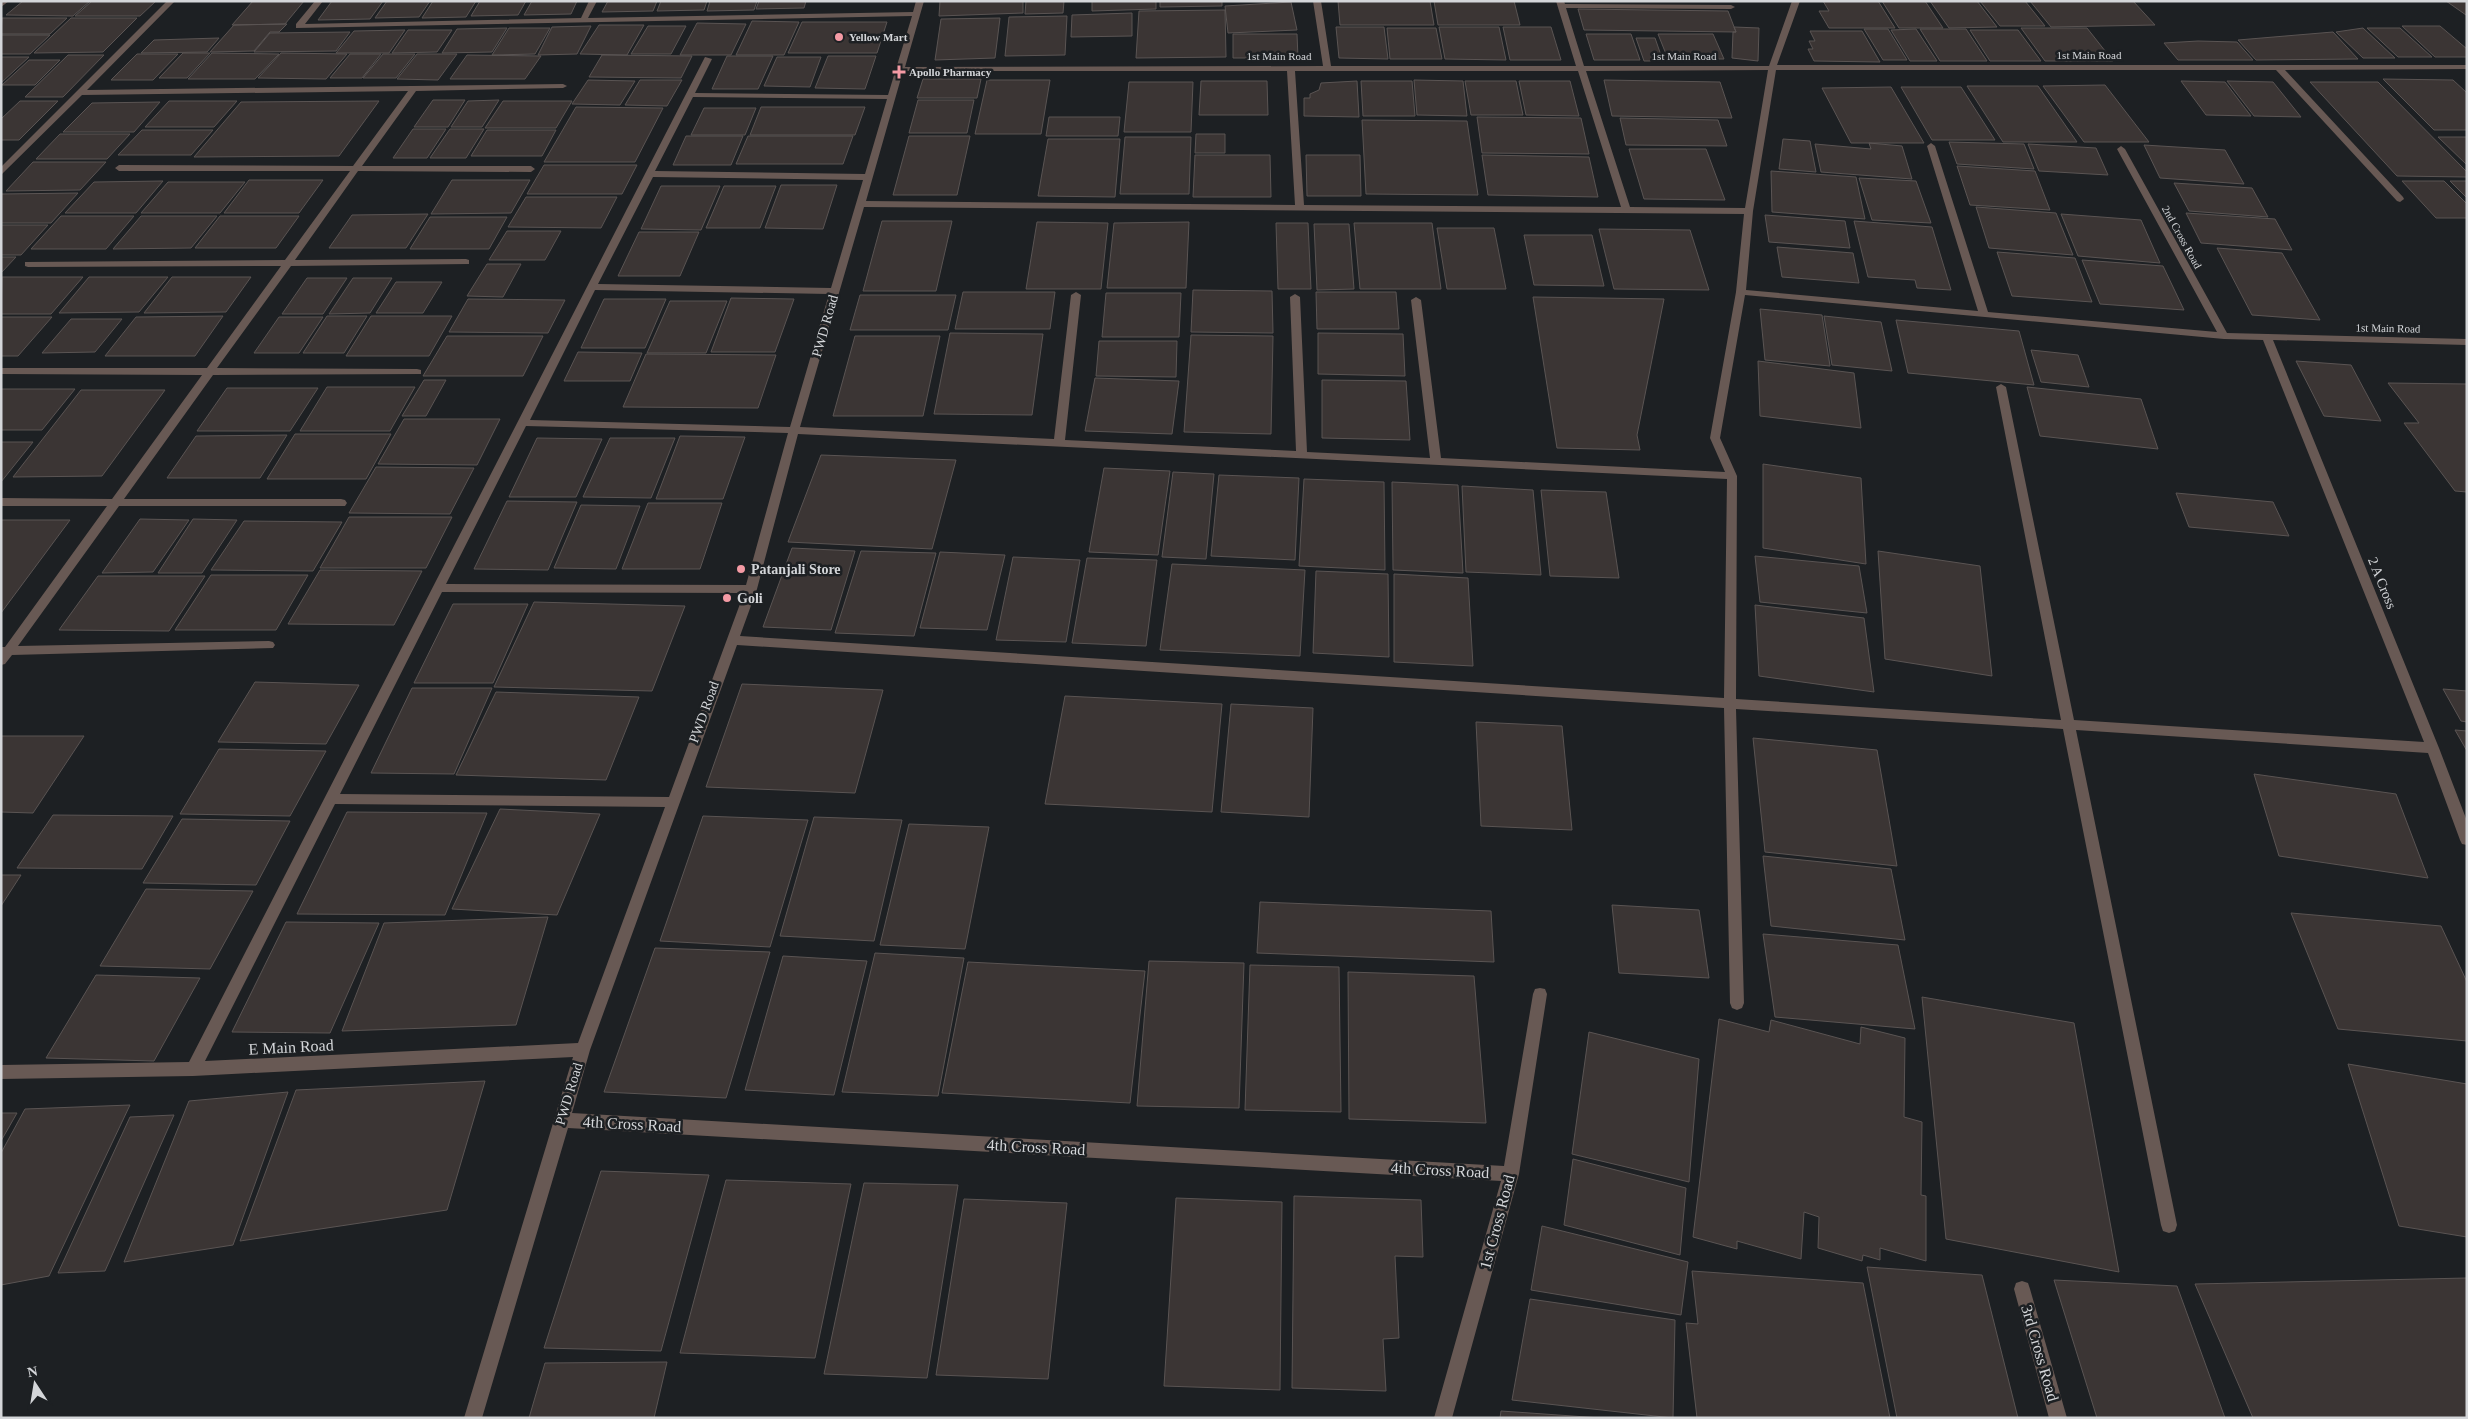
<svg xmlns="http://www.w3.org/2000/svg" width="2468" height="1419" font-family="Georgia,serif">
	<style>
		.building { fill: #3b3534; stroke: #5a5453 }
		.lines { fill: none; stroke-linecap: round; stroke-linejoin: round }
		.minor { fill: #685954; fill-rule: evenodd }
		.poi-dot { fill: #f49aa4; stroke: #1d2023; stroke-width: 2 }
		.labels { text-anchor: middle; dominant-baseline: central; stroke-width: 5; stroke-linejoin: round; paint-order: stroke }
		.far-poi-label { font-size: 11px; font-weight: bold; fill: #d4d6d9; stroke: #1d2023; text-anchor: start }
		.far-street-label { font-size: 11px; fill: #d4d6d9; stroke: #1d2023 }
		.street-label { font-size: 14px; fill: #d4d6d9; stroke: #1d2023 }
		.poi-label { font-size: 14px; font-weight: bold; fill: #d4d6d9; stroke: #1d2023; text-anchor: start }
		.near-street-label { font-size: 16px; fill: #d4d6d9; stroke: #1d2023 }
	</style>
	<rect width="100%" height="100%" fill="#1d2023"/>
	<path class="building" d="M23 1H90L73 16 6 15Z
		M92 1H156L140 16H75Z
		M253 1H304L285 24 232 25Z
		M332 1H383L370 19 318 20Z
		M387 1H430L419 17 375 18Z
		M433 1H476L466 17 422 18Z
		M480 1H526L518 15 471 16Z
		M532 1H577L571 14 524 15Z
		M608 1H657L653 11 602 12Z
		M661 1H707L704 10 657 11Z
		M710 1H757L754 10 707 11Z
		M759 1H806L804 8 756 9Z
		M940 1H1023V13L939 16Z
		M1026 1H1064L1063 13 1025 14Z
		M1092 1H1156V9L1092 11Z
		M1160 1H1222V6L1160 7Z
		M1338 1H1430L1434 25H1340Z
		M1434 1H1514L1520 25H1438Z
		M1823 1H1878L1895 28H1829L1819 11H1829Z
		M1882 1H1925L1943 28H1899Z
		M1930 1H1977L1997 27 1949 28Z
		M1980 1H2025L2045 26H2000Z
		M2030 1H2133L2155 25 2051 27Z
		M2446 1H2467V15H2466Z
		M1291 2 1297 30 1228 33 1225 6Z
		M1578 9 1728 11 1736 32 1584 30Z
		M1225 10 1226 57 1136 58 1139 11Z
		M1132 13V36L1071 37 1072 15Z
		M1067 16 1065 55 1005 56 1009 17Z
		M2 18H67L50 34H1Z
		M71 18H137L103 52 34 53Z
		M1000 18 995 58 935 60 941 19Z
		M752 21 799 22 784 55H736Z
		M802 22H887L877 53H788Z
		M697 23 746 24 731 55H680Z
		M285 24H287L279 32H270L254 51 210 52 234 25Z
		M599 25H644L627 55 580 54Z
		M591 26 577 54 538 55 552 27Z
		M648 26H686L671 54H631Z
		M2402 26H2440L2467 49V57H2435Z
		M1336 27H1384L1388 59 1339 58Z
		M1439 27H1499L1506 60 1445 59Z
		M1503 27H1551L1561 60H1510Z
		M1734 27 1759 28 1758 61 1732 58 1733 32H1736Z
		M507 28 492 52 442 53 457 29Z
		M509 28H550L535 54 492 55Z
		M1387 28H1436L1442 59H1390Z
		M2021 28H2087L2113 61H2045Z
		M2363 28 2395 58H2363L2336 32Z
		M2367 28H2400L2432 57H2398Z
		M1864 29H1888L1907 60H1883Z
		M1916 29 1937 61H1910L1891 30Z
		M1920 29H1966L1987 61H1940Z
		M405 30 389 53H336L354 31Z
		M408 30H452L437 52 392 53Z
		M1970 30H2018L2041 61H1990Z
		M1810 31H1862L1880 62 1814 61 1808 49H1813L1809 41H1815Z
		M350 32 336 51 254 52 270 33Z
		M2333 32 2358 59 2256 60 2238 40Z
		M1233 34H1297L1298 58H1233Z
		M1586 34H1631L1640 60H1594Z
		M1658 34H1713L1724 59H1668Z
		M1 35H50L30 54H1Z
		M219 38 207 52 141 53 154 40Z
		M1636 38H1655L1663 61H1644Z
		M2198 41 2237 42 2253 60H2178L2164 43Z
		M183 53H210L187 78H159Z
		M212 53 279 54 255 79H188Z
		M281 53 347 54 326 79 258 78Z
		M137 54H178L153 80H111Z
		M350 54H381L362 78H330Z
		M383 54H415L396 78H363Z
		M417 54H457L438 80 397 79Z
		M68 55H104L63 97H25Z
		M467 55 541 56 525 79H450Z
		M602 55 692 56 681 78 589 77Z
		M727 56H773L758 89H712Z
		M828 56H876L865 89 815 88Z
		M1 57H29L1 83Z
		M777 57H821L810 87 764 86Z
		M29 60H60L35 85H2Z
		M923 79H981L977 98H917Z
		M2383 79 2453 80 2467 93V130H2434Z
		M588 80 635 81 620 105 572 104Z
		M640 80H682L667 106 625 105Z
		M987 80H1050L1041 134H975Z
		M1414 80 1463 81 1467 116 1417 115Z
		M1604 80 1720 82 1732 118 1612 116Z
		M1201 81H1267L1268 115H1199Z
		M1357 81 1359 117 1304 116V98H1310V94L1319 90 1321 83Z
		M1361 81H1412L1415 116H1363Z
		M1465 81H1516L1523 115H1471Z
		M1519 81H1570L1579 116 1526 115Z
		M2181 81 2225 82 2251 116 2206 115Z
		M2227 81 2273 82 2301 117 2254 116Z
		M1129 82H1193L1191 132H1124Z
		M2310 82H2378L2467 172V177L2397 176Z
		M2105 85 2149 142H2084L2043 86Z
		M1967 86H2038L2077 142H2003Z
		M1891 87 1924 143H1851L1822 88Z
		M1901 87H1961L1995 140H1932Z
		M433 100H465L448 127H414Z
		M499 100 482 127H451L468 101Z
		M918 100H974L967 133H909Z
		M20 101H58L19 140H1V119Z
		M169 101H237L214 127H145Z
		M379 101 339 156 194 157 241 102Z
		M503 101H572L556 128H485Z
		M160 102 134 132H63L92 103Z
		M576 107 663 108 635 162H544Z
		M761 107H865L855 135H750Z
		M704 108H756L745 135H691Z
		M1049 117H1120L1118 136H1046Z
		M1477 117 1581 118 1589 154 1482 153Z
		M1620 118 1718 120 1727 146 1626 145Z
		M1362 120 1467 121 1478 195 1366 194Z
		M413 129H446L427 158H393Z
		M450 129H484L466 158H430Z
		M142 130H213L191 155H118Z
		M487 130H556L542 156H471Z
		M60 134H130L107 159H36Z
		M1196 134H1225V153H1195Z
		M686 136H743L731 165H673Z
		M748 136H853L843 164H736Z
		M909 136H970L957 195H893Z
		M1125 137H1191L1189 194H1120Z
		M2438 137H2467V165Z
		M1048 139H1120L1115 197 1038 196Z
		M1783 139 1810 141 1816 172 1779 169Z
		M1949 142 2024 144 2034 169 1957 164Z
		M1869 143 1902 146 1912 179 1821 172 1815 144 1871 149Z
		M2028 144 2096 148 2108 175 2039 171Z
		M2144 145 2225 150 2244 184 2160 178Z
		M1629 149H1706L1725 200 1644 199Z
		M1195 155H1270L1271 197H1193Z
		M1306 155H1360L1361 196H1307Z
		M1482 155 1589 157 1598 197 1488 195Z
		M33 162H106L80 190 6 191Z
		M544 165H637L622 194H527Z
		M1957 166 2035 171 2050 210 1970 205Z
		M1771 171 1856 177 1865 219 1772 212Z
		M1859 178 1916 181 1931 223 1872 220Z
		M249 180H323L299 213H224Z
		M452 180H530L511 213 431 214Z
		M163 181 136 213H65L94 182Z
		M2402 181H2444L2467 204V218H2436Z
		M2450 181H2467V198Z
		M168 182H245L220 213H141Z
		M2174 183 2252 188 2268 217 2189 211Z
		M781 185H837L823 229 765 228Z
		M661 186H720L701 230 641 229Z
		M724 186H776L760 228H706Z
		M78 193 51 223H1V194Z
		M526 197H617L601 228 508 227Z
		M1976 207 2056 213 2073 255 1989 248Z
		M2186 213 2275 219 2292 250 2201 243Z
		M428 214 406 248H329L352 215Z
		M2061 214 2141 220 2160 263 2078 256Z
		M1765 215 1845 221 1850 248 1769 242Z
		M61 216H134L106 249H31Z
		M141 216H217L191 248 113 249Z
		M220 216H299L276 248H195Z
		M430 217H507L489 249H410Z
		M882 221H952L936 291H863Z
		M1854 221 1932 227 1951 290 1917 288 1915 280 1868 277Z
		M1037 222 1108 223 1101 289H1026Z
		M1189 222 1186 288H1107L1114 223Z
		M1276 223H1308L1311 289H1278Z
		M1354 223H1432L1441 289H1360Z
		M1314 224H1349L1354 289 1317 290Z
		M1 225H48L21 255H1Z
		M1437 228H1494L1506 289H1447Z
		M1599 229 1690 230 1709 290 1614 289Z
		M507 231H561L545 260H489Z
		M639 232H699L680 276H618Z
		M1524 235H1592L1604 286 1534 285Z
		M1777 247 1853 253 1859 283 1782 277Z
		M2217 248 2282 253 2320 320 2252 315Z
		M1997 252 2075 258 2092 302 2012 296Z
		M1 257H16L1 273Z
		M2082 260 2163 266 2184 310 2100 304Z
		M487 264H521L503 297 467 296Z
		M2 277H83L51 314H1Z
		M89 277H168L139 312 59 313Z
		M172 277H251L226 312 144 313Z
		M307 278H347L323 314H282Z
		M353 278H392L370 313 329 314Z
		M396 282H442L423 313H376Z
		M1193 290 1272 291 1273 333 1191 332Z
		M963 292H1055L1050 329H955Z
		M1316 292H1396L1399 329H1317Z
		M1106 293H1181L1179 337H1102Z
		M860 295H956L948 330H850Z
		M1533 297 1664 299 1637 435 1640 450 1557 448Z
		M731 298 794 299 775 352H711Z
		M468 299 565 300 548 333 449 332Z
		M604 299H666L645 348H581Z
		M670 301H727L706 353H647Z
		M1760 309 1822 315 1830 366 1765 360Z
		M223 316 195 356H105L136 317Z
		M327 316H367L344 353H303Z
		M371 316H452L429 356H346Z
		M1824 316 1881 322 1892 371 1832 365Z
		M1 317H52L18 356H1Z
		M279 317H323L299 353H254Z
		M71 319H122L95 352 42 353Z
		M1896 320 2019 331 2034 385 1908 373Z
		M950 333 1043 334 1032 415 934 414Z
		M1318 333 1403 334 1405 376 1318 374Z
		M1191 335 1273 336 1271 434 1184 432Z
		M447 336H543L523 376H423Z
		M855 336H940L923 416H833Z
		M1099 341H1177L1176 377 1096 376Z
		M2031 350 2078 355 2089 387 2041 382Z
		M578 352 642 353 630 381H564Z
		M646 354 776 355 758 408 623 407Z
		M1758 361 1854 373 1861 428 1760 416Z
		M2296 361 2351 365 2381 421 2324 416Z
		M1095 378 1179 381 1172 434 1085 431Z
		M424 380H446L426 416H402Z
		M1322 380 1406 381 1410 440 1322 438Z
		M2388 383 2467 384V492L2455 491 2404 423H2419Z
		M327 387H415L390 431H300Z
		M2027 387 2141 399 2158 449 2040 436Z
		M227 388H318L290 431H197Z
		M1 389H75L42 430H1Z
		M81 390H165L102 476 13 477Z
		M404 419H500L477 465 378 464Z
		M295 434H391L366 479H267Z
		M287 435 260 478H167L196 436Z
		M680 436 745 437 723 499H656Z
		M537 438 602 439 576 497H509Z
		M610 438H675L651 498 583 497Z
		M1 442H33L1 482Z
		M821 455 956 460 932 549 788 542Z
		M1763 464 1861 478 1866 564 1763 548Z
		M376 467 474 468 450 514 349 513Z
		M1104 468 1170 471 1158 555 1089 552Z
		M1173 472 1214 474 1206 559 1162 557Z
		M1219 475 1299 478 1295 560 1211 556Z
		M1304 479 1384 482 1385 570 1299 566Z
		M1392 482 1458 485 1463 573 1393 570Z
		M1462 486 1533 490 1541 575 1466 572Z
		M1541 490 1606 492 1619 578 1550 576Z
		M2176 493 2273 502 2289 536 2189 527Z
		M507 501 577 502 548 570 474 569Z
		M648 503H722L700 569H622Z
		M581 505 640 506 616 569 554 568Z
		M349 517H452L426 568H320Z
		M140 519 189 520 153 572 102 573Z
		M193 519 237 520 202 573H158Z
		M1 520H70L1 613Z
		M244 521 342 522 313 571 211 570Z
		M792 548 855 551 831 630 763 627Z
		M861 551 936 553 914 636 835 633Z
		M1878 551 1980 566 1992 676 1885 659Z
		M940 552 1005 555 987 630 920 628Z
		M1755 556 1859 566 1867 613 1760 602Z
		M1013 557 1080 560 1066 642 996 640Z
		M1087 558 1157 560 1146 646 1072 643Z
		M1172 564 1305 570 1300 656 1160 650Z
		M320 570 422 571 394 625 288 624Z
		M1316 571 1388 574 1389 657 1313 653Z
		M1394 574 1468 578 1473 666 1394 662Z
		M211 575H308L276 630H175Z
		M98 576H205L169 631 59 630Z
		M534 602 685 606 652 691 494 687Z
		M453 604H528L493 683H414Z
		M1755 605 1864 618 1874 692 1759 676Z
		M255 682 359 685 326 744 218 742Z
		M742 684 883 690 855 793 706 787Z
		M412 688H492L454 774 371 773Z
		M2443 689 2467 691V722L2461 721Z
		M496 692 639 697 606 780 456 775Z
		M1065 696 1222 704 1212 812 1045 804Z
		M1231 704 1313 708 1309 817 1221 812Z
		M1476 722 1562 726 1572 830 1481 826Z
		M2455 730 2467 731V751Z
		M1 736H84L33 813 1 812Z
		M1753 738 1877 750 1897 866 1765 852Z
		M219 749 326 751 290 816 180 814Z
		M2254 774 2396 794 2428 878 2279 856Z
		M500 809 600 814 557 915 452 909Z
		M347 812 487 813 445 915 297 914Z
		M53 815 173 816 142 869 17 868Z
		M703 816 808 820 770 947 660 941Z
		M814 817 902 820 874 941 780 936Z
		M182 819 290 821 256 885 143 883Z
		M909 824 989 827 965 949 880 945Z
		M1763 856 1891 869 1905 940 1771 926Z
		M1 875H21L1 906Z
		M146 889 253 891 210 969 100 966Z
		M1260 902 1491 911 1494 962 1257 953Z
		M1612 905 1699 910 1709 978 1619 973Z
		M2291 913 2441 926 2467 982V1041L2338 1029Z
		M548 917 516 1025 342 1031 384 923Z
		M286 922 379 923 330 1033 232 1032Z
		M1763 934 1898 945 1915 1029 1775 1017Z
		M655 948 770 952 726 1098 604 1092Z
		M875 953 964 958 938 1096 842 1092Z
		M783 956 867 961 834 1095 745 1090Z
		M1149 961 1244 963 1239 1108 1137 1106Z
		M968 962 1145 971 1130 1103 942 1093Z
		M1250 965 1339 967 1341 1112 1245 1110Z
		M1348 972 1474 976 1486 1123 1349 1119Z
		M96 975 200 978 154 1061 46 1058Z
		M1922 997 2074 1023 2119 1272 1946 1239Z
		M1719 1019 1769 1032 1771 1020 1860 1044 1861 1027 1905 1038 1904 1117 1922 1122 1921 1195 1926 1196V1261L1880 1248V1260L1863 1255 1862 1261 1818 1248 1819 1217 1804 1212 1801 1259 1737 1241V1249L1693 1237Z
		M1589 1032 1699 1059 1689 1182 1572 1154Z
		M2348 1064 2467 1084V1237L2399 1226Z
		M485 1081 447 1210 240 1241 296 1090Z
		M288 1092 233 1245 124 1262 189 1101Z
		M130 1105 49 1276 1 1285V1153L25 1109Z
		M1 1113H17L1 1141Z
		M174 1115 105 1271 58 1273 130 1117Z
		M1573 1159 1686 1188 1680 1255 1564 1225Z
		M601 1171 709 1175 661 1351 544 1348Z
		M726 1180 851 1184 815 1358 680 1353Z
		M864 1183 958 1185 927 1378 824 1374Z
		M1294 1196 1421 1200 1423 1257 1395 1256 1399 1338 1383 1339 1386 1391 1292 1388Z
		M1176 1198 1282 1202 1280 1390 1164 1386Z
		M964 1199 1067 1203 1048 1379 936 1375Z
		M1542 1226 1688 1262 1681 1315 1531 1290Z
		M1867 1267 1982 1275 2018 1418H1897Z
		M1692 1271 1863 1283 1890 1418H1697L1686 1323 1698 1324Z
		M2467 1278V1418H2253L2195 1284Z
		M2054 1280 2177 1286 2225 1418H2097Z
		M1530 1299 1675 1320 1673 1418 1512 1400Z
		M667 1362 654 1418H529L545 1363Z
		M1501 1411 1601 1418H1500Z"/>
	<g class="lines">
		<path class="minor" d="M1 1H9L1 7Z
			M167 1H175L87 90 563 84 567 86 563 88 416 91 362 166H531L535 169 531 172 358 171 295 260 466 259 469 260V264L291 266 217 368 417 369 421 370V374L213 375 124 499H341L345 500 347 503 345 506H119L18 646 269 641 273 642 275 645 273 648 12 655 5 664 1 665V647H5L107 506H1V498L112 499 202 375 1 374V368H207L281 266 28 267 25 266V262L285 260 350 171H119L115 168 119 165 353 166 408 91 82 95 1 175V167Z
			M315 1H323L305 24 581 18 589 1H597L588 18 913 12 916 1H924L905 67 1323 66 1313 1H1321L1331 66H1576L1556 1H1564L1565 4 1731 5 1735 7 1731 9 1566 8 1584 66H1769L1792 1H1800L1777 65H2467V69L2285 70 2403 197 2404 199 2400 202 2397 201 2276 70H1776L1753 211 1746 290 1978 311 1927 146 1931 143 1935 146 1988 312 2217 332 2117 149 2121 146 2125 149 2227 333 2467 339V345L2273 340 2439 748 2467 821V845L2462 844 2460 840 2428 753 2076 730 2177 1225 2175 1231 2169 1233 2163 1231 2161 1225 2063 729 1736 709 1744 1003 1742 1008 1737 1010 1732 1008 1730 1003 1724 708 737 645 590 1050 572 1113 1504 1166 1533 994 1535 989 1540 988 1545 989 1547 994 1519 1174 1452 1418H1434L1501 1181 568 1128 482 1418H464L573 1057 193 1076 1 1079V1065L189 1062 705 57 712 59 695 93 888 95 912 16 296 28V24ZM1768 70 1745 208 1630 207 1586 71ZM903 71H1287L1295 205 866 201ZM1295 71H1578L1621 207 1304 205ZM693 97 887 99 865 174 655 171ZM653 177 863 180 831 288 598 284ZM864 207 1744 214 1736 292 1710 438 1725 472 1441 458 1421 300 1416 297 1411 300 1430 458 1307 452 1300 297 1295 294 1290 297 1296 451 1065 440 1081 295 1076 292 1071 295 1054 439 800 427ZM595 290 829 294 790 427 530 420ZM1745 295 2224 339 2263 340 2424 742 2074 720 2006 387 2001 384 1996 387 2061 720 1736 699 1737 476 1720 438ZM526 426 788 433 746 585 446 584ZM798 434 1727 479 1724 698 740 636 757 589ZM442 592 744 593 669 797 340 794ZM335 804 665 807 578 1043 205 1061Z
			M2022 1281 2028 1283 2030 1289 2067 1418H2049L2014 1289 2016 1283Z"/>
	</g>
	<g class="poi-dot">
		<circle cx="839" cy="37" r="5"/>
		<path d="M896.5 64.5h5v5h5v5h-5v5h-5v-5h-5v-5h5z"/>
		<circle cx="741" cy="569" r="5"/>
		<circle cx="727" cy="598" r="5"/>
	</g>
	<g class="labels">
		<g class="far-poi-label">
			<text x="849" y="37">Yellow Mart</text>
			<text x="909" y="72">Apollo Pharmacy</text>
		</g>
		<g class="far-street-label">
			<text x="2089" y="55">1st Main Road</text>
			<text x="1279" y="56">1st Main Road</text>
			<text x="1684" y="56">1st Main Road</text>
			<text transform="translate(2182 237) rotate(61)">2nd Cross Road</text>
			<text transform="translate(2388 328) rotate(1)">1st Main Road</text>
		</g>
		<g class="street-label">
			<text transform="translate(825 326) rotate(-74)">PWD Road</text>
			<text transform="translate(2382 583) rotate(68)">2 A Cross</text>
			<text transform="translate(704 712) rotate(-70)">PWD Road</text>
			<text transform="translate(569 1094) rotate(-73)">PWD Road</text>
		</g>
		<g class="poi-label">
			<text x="751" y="569">Patanjali Store</text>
			<text x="737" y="598">Goli</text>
		</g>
		<g class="near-street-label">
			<text transform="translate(291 1047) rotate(-3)">E Main Road</text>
			<text transform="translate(632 1124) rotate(3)">4th Cross Road</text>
			<text transform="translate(1036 1147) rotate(3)">4th Cross Road</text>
			<text transform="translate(1440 1170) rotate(3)">4th Cross Road</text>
			<text transform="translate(1497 1222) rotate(-75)">1st Cross Road</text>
			<text transform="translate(2040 1353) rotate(74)">3rd Cross Road</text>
		</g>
	</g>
	<rect width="2468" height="1419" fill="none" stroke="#d4d6d9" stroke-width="5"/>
	<g transform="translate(35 1384) rotate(348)" stroke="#1d2023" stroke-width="4" paint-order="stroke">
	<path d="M0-4L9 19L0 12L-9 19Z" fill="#d4d6d9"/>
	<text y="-8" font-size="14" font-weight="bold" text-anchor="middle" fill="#d4d6d9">N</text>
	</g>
</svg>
